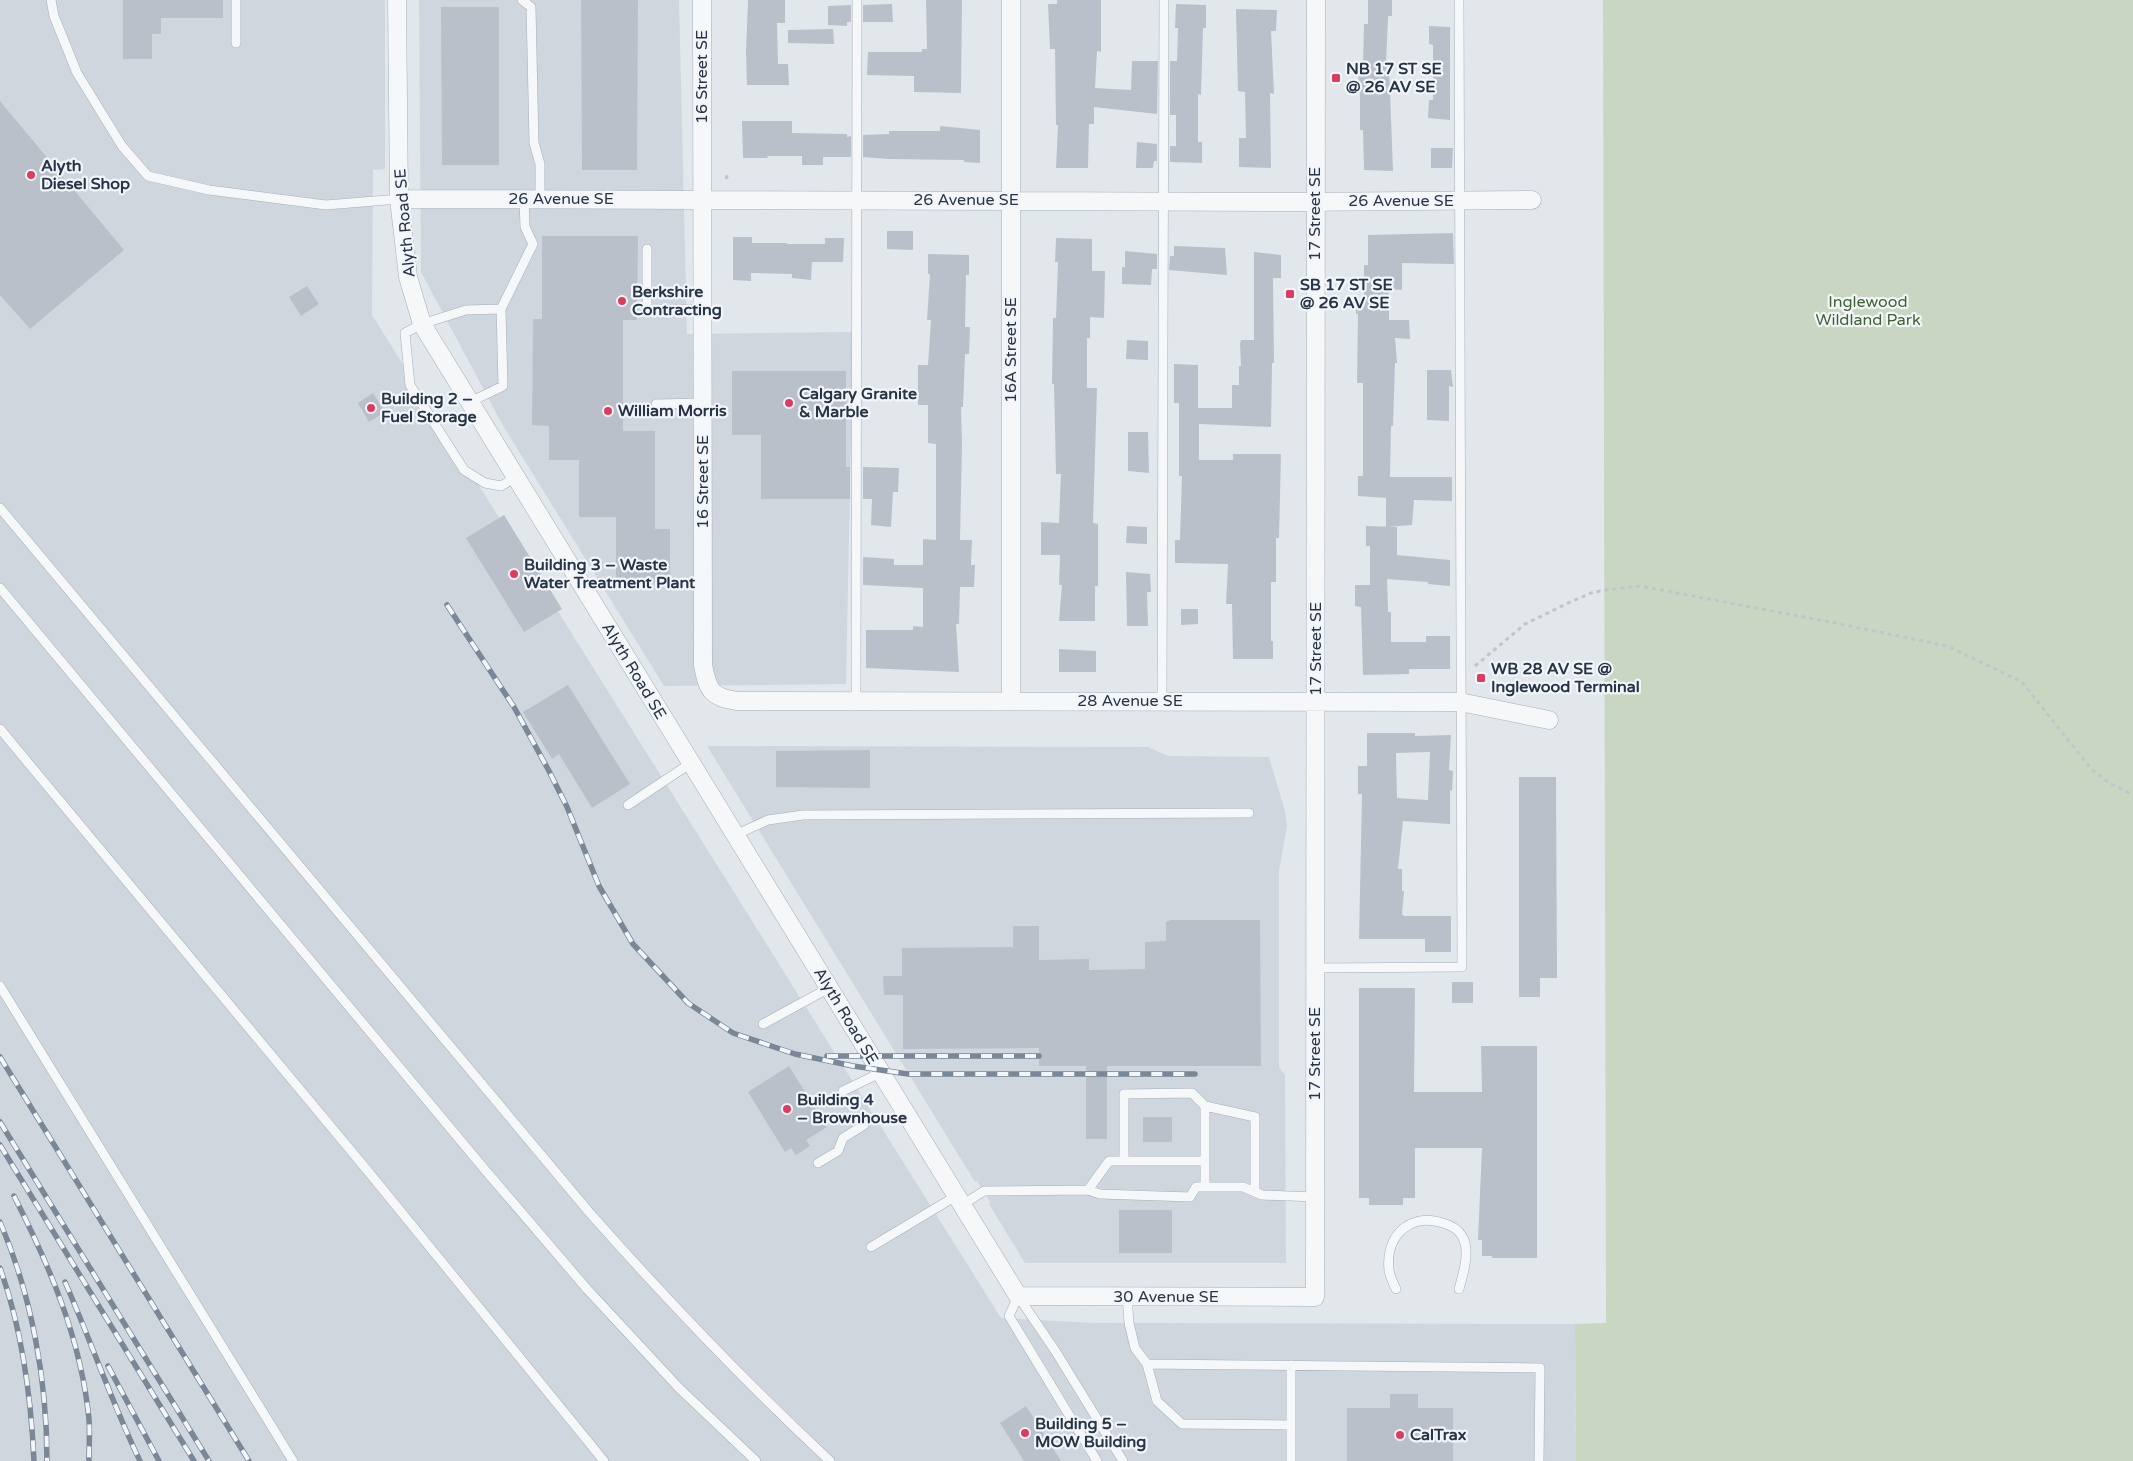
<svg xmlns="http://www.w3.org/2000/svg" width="2133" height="1461" font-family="'Varela Round',sans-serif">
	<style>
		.built { fill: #d0d6de }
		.green { fill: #c9d6c2 }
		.building { fill: #b9c0ca; fill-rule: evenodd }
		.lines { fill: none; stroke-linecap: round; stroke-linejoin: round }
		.lane-casing { stroke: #a6aeb7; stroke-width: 10 }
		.street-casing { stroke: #a6aeb7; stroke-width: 19 }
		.path { stroke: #c0c5ca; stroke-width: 3; stroke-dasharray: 4 4; stroke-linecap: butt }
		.lane { stroke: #f5f7f9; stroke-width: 9 }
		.street { stroke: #f5f7f9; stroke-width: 18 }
		.rail-casing { stroke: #7a8797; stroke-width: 5.5 }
		.rail { stroke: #f2f5f9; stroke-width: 4; stroke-dasharray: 11; stroke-linecap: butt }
		.poi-dot { fill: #dc3c60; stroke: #f2f5f9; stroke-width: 2 }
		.labels { text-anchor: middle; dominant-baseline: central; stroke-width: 4.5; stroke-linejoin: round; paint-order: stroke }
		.poi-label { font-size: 16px; font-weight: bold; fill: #283546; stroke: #f2f5f9; text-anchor: start }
		.street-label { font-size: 16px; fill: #283546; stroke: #f2f5f9 }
		.park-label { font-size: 16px; fill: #406334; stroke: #f2f5f9 }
	</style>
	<rect width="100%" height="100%" fill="#e2e7ec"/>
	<path class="built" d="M0 0H385V169L373 170 372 315 1001 1318 1094 1323 1575 1324 1576 1461H0Z
		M419 0H679L687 334 853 332 846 684 664 686 502 424 421 272Z
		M707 746 1148 747 1168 756 1269 757 1285 811 1287 826 1279 871V1067L1285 1075 1286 1263H1025L989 1204 990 1202 977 1181 975 1182Z"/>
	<path class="green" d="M1603 0H2133V1461H1576L1575 1324 1606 1323Z"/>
	<path class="building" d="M123 0H223V18H161V34H152V59H123Z
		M581 0H638L637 170H582Z
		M748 0H785V23H777L778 64H788L789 85H747L746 52Z
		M926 0H962L961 93 914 92V76L867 75 868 52H922V49H927Z
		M1057 0H1101V52L1097 51 1095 88 1131 90 1132 61H1158L1157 114 1094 107V124H1089L1088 168H1056L1058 125H1056L1055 49H1050L1048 4H1057Z
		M1368 0H1392V16H1388L1386 65H1389L1393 171 1364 170 1363 130H1360V93H1358L1359 64H1363L1364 24H1368Z
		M892 4 893 22H863V5Z
		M1176 4 1206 5V28H1203L1201 95 1198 94V142H1202V163L1170 162V146H1176V115H1170V61H1177L1178 28H1175Z
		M851 5V22H847V26L828 25V6Z
		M441 7H499V165H442Z
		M1236 9 1277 10 1276 31H1271L1274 94 1270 93 1271 168 1239 167V138H1246L1245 92 1238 91Z
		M1429 26 1450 27V120L1428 118 1429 100H1433V45L1429 44Z
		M833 29 834 44 788 43V30Z
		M0 101 124 250 30 329 0 295Z
		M742 121H792V133L847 134V137L851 136V157H823V165H802V156H767L768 158H743Z
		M940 126 980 130V163L964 162V160L888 159 863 157V135L889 134V131H940Z
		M1137 142 1157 144V161H1154L1153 168H1136Z
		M1431 148H1453L1452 168H1431Z
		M887 231H913V250L887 249Z
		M1453 233 1454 264 1402 263V290L1389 289V320H1409L1410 339 1395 338 1397 363H1395L1393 426H1391L1390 477H1452V501L1414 500 1412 525 1386 527V498L1358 496V476H1363V383H1357L1358 314H1356V299H1364V265H1368V235Z
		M542 236H638L637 320H623V431H655V529H670V583H616V517H579V460H549V426L532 425 533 319H542Z
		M733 237H752V243H787V244H825V238H844L843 262H812L811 280 792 278V274L751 273V281L733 280Z
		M1056 238 1092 239V271H1105L1104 318 1090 317V338H1087V388H1097L1093 523 1098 524V586H1095V621H1059L1062 585H1059L1060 555H1041V522L1059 523 1061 474H1056L1054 384H1052L1053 318H1056L1058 262H1055Z
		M1174 246 1225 248 1227 275 1169 270 1170 256H1174Z
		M1125 251 1157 254V269H1152L1151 285 1122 284V267H1125Z
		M1254 252 1281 255V278H1273L1274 363H1272L1271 427 1199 424V460H1233V454H1281L1279 538H1276V582H1271V641H1273V659H1233L1232 604H1226L1228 564 1175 563V540H1180L1182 476H1179V403H1174V364L1198 365V408H1232V385H1239V366H1241L1240 344 1241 340H1254Z
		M928 254 969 255V275H966L965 327H970L969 354H965L963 407H961L962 444 960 540H972L971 565H975L974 587H960L959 624H956L959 672 866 668V630H913V626L923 627V588L863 585V557L894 559V565H923V539L936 540V444L928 443V405H918V365H928L931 320H927L930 274H928Z
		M307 286 319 304 301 316 289 297Z
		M1127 340 1148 341V360L1126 359Z
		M1427 370H1451L1453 387 1449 386V421L1427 420Z
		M732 371H846V467H850V499H761V435H732Z
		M373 393 385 412 369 422 358 403Z
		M1128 432H1148L1149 473 1128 471Z
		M863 467 899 468 898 492H893L891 527 871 525 872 499H863Z
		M504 515 562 609 524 632 466 538Z
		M1127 526 1147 527V544L1126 543Z
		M1366 526 1397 527V555L1450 560V586L1428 584V582L1387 579 1388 612H1391V642H1426V636H1450V669H1409V674L1363 675 1361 607 1355 606V585H1370V546H1366Z
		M1126 572 1150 574 1151 592H1147L1148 626H1127Z
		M1181 609H1198V624L1181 625Z
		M1059 649 1096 651V672H1059Z
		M568 685 630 784 592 808 559 754 552 759 523 712Z
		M1367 733H1415V736L1451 735 1449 770 1453 771 1452 791 1450 790V824L1403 821 1398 869H1402V891H1404L1402 914 1404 916H1451V952H1425V939H1359L1362 794H1358V766H1367ZM1430 752 1428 800 1397 798 1396 753Z
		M870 750V788L776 787V751Z
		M1519 777H1556L1557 978H1540V997H1519Z
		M1171 920H1260L1261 1066H1107V1139H1086V1066H1039V1048L903 1049V995H884L883 976H902V948L1013 947V926H1039V960L1089 959V970L1145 969V942L1166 941V922Z
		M1452 982H1473V1003H1452Z
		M1359 988H1415L1414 1092H1482L1481 1046H1537V1258H1492V1256H1482V1240H1478L1482 1148H1415V1198H1403V1205H1369V1198H1359Z
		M789 1066 827 1127 806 1140 810 1146 796 1155 791 1148 785 1152 748 1092Z
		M1143 1117H1172V1142H1143Z
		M1119 1210H1172V1253H1119Z
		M1390 1394H1418V1408H1453V1461H1347V1408H1390Z
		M1026 1406 1061 1461H1024L1000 1423Z"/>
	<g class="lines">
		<defs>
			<path id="lane" d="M51 0 54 16 77 73 122 146 148 176 209 190 326 205 399 199
				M236 0V43
				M522 0 531 7 534 143 540 164V199
				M647 249V310L702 309
				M501 309 533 244 525 227 524 199
				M470 402 503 386 501 309 466 310 422 324 405 333 410 385 464 470 485 483 501 486 516 477
				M656 404 703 403
				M0 508 589 1212C666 1299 745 1382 830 1461
				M0 588 486 1171 587 1289 679 1388 756 1461
				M856 701 857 0
				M1162 701 1164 0
				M0 729 367 1170 604 1461
				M628 805 691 763
				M735 835 768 820 803 815 1249 813
				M1315 968 1462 967 1459 0
				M0 986 293 1461
				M763 1024 829 988
				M843 1091 880 1073
				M1205 1106 1255 1117V1192
				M1124 1161V1094L1192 1093 1205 1106V1161
				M818 1163 838 1151 843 1138 864 1125
				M1088 1190 1109 1161H1205V1187
				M962 1205 984 1191 1088 1190 1100 1194 1190 1197 1196 1187H1243L1262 1195 1315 1197
				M871 1247 956 1196
				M1396 1289C1393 1283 1390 1276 1389 1270 1385 1236 1410 1212 1443 1223 1450 1225 1458 1229 1462 1236 1471 1251 1463 1274 1459 1289
				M1018 1296 1056 1352 1123 1461
				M1018 1296 1009 1316 1097 1461
				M1127 1296 1129 1323 1135 1348 1147 1364 1540 1368 1539 1461
				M1147 1364 1157 1401 1182 1424 1291 1425
				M1291 1461V1365"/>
			<path id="street" d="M397 0 399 199 408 277 422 324 1018 1296 1315 1297 1316 0
				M702 0 703 665C708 691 711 697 737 701L1460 702 1549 720
				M399 199 1295 202 1532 200
				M1011 701V0"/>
		</defs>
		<use href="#lane" class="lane-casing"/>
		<use href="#street" class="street-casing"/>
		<path class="path" d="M726 179 728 173
			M1475 666 1525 624 1566 604 1591 593 1605 590 1640 586 1830 622 1947 646 2022 682 2092 770 2111 784 2133 795"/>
		<use href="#lane" class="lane"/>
		<use href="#street" class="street"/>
		<defs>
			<path id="rail" d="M447 605 514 707 549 771 567 807 599 886 633 944 688 1003 733 1033 795 1054 853 1066 908 1074H1195
				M827 1056H1039
				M0 1057 249 1461
				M0 1122 209 1461
				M0 1145 194 1461
				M14 1196C50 1267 81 1339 89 1419 90 1433 89 1447 89 1461
				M0 1222C32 1296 47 1381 47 1461
				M0 1268C22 1329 31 1396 34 1461
				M65 1282C91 1341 112 1403 140 1461
				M108 1366 159 1461"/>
		</defs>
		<use href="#rail" class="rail-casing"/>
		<use href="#rail" class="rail"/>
	</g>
	<g class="poi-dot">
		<rect x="1331" y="73" width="10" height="10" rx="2.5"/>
		<circle cx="31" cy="175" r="5"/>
		<rect x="1285" y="289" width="10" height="10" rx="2.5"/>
		<circle cx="622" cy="301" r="5"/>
		<circle cx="789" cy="403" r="5"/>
		<circle cx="371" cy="408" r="5"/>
		<circle cx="608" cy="411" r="5"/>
		<circle cx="514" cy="574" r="5"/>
		<rect x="1476" y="673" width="10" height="10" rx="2.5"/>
		<circle cx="787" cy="1109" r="5"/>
		<circle cx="1025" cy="1433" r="5"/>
		<circle cx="1400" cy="1435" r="5"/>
	</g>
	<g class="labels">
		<g class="poi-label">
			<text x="1346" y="69">NB 17 ST SE<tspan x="1346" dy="18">@ 26 AV SE</tspan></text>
			<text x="41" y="166">Alyth<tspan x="41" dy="18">Diesel Shop</tspan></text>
			<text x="1300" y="285">SB 17 ST SE<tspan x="1300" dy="18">@ 26 AV SE</tspan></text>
			<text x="632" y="292">Berkshire<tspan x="632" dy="18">Contracting</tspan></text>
			<text x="799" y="394">Calgary Granite<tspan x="799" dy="18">&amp; Marble</tspan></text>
			<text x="381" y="399">Building 2 –<tspan x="381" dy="18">Fuel Storage</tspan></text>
			<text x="618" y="411">William Morris</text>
			<text x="524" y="565">Building 3 – Waste<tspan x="524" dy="18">Water Treatment Plant</tspan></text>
			<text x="1491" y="669">WB 28 AV SE @<tspan x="1491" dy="18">Inglewood Terminal</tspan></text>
			<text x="797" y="1100">Building 4<tspan x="797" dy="18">– Brownhouse</tspan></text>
			<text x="1035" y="1424">Building 5 –<tspan x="1035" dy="18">MOW Building</tspan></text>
			<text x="1410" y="1435">CalTrax</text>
		</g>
		<g class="street-label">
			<text transform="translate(702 77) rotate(-90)">16 Street SE</text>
			<text x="561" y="199">26 Avenue SE</text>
			<text x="966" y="200">26 Avenue SE</text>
			<text x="1401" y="201">26 Avenue SE</text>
			<text transform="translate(1315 214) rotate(-90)">17 Street SE</text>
			<text transform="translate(405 223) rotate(-95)">Alyth Road SE</text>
			<text transform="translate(1011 350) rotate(-90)">16A Street SE</text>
			<text transform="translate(703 482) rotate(-90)">16 Street SE</text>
			<text transform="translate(1316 649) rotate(-90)">17 Street SE</text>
			<text transform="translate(634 671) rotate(59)">Alyth Road SE</text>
			<text x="1130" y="701">28 Avenue SE</text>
			<text transform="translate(846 1016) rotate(59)">Alyth Road SE</text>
			<text transform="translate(1315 1054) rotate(-90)">17 Street SE</text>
			<text x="1166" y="1297">30 Avenue SE</text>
		</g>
		<g class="park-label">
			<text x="1868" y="302">Inglewood<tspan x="1868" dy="18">Wildland Park</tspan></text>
		</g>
	</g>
</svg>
